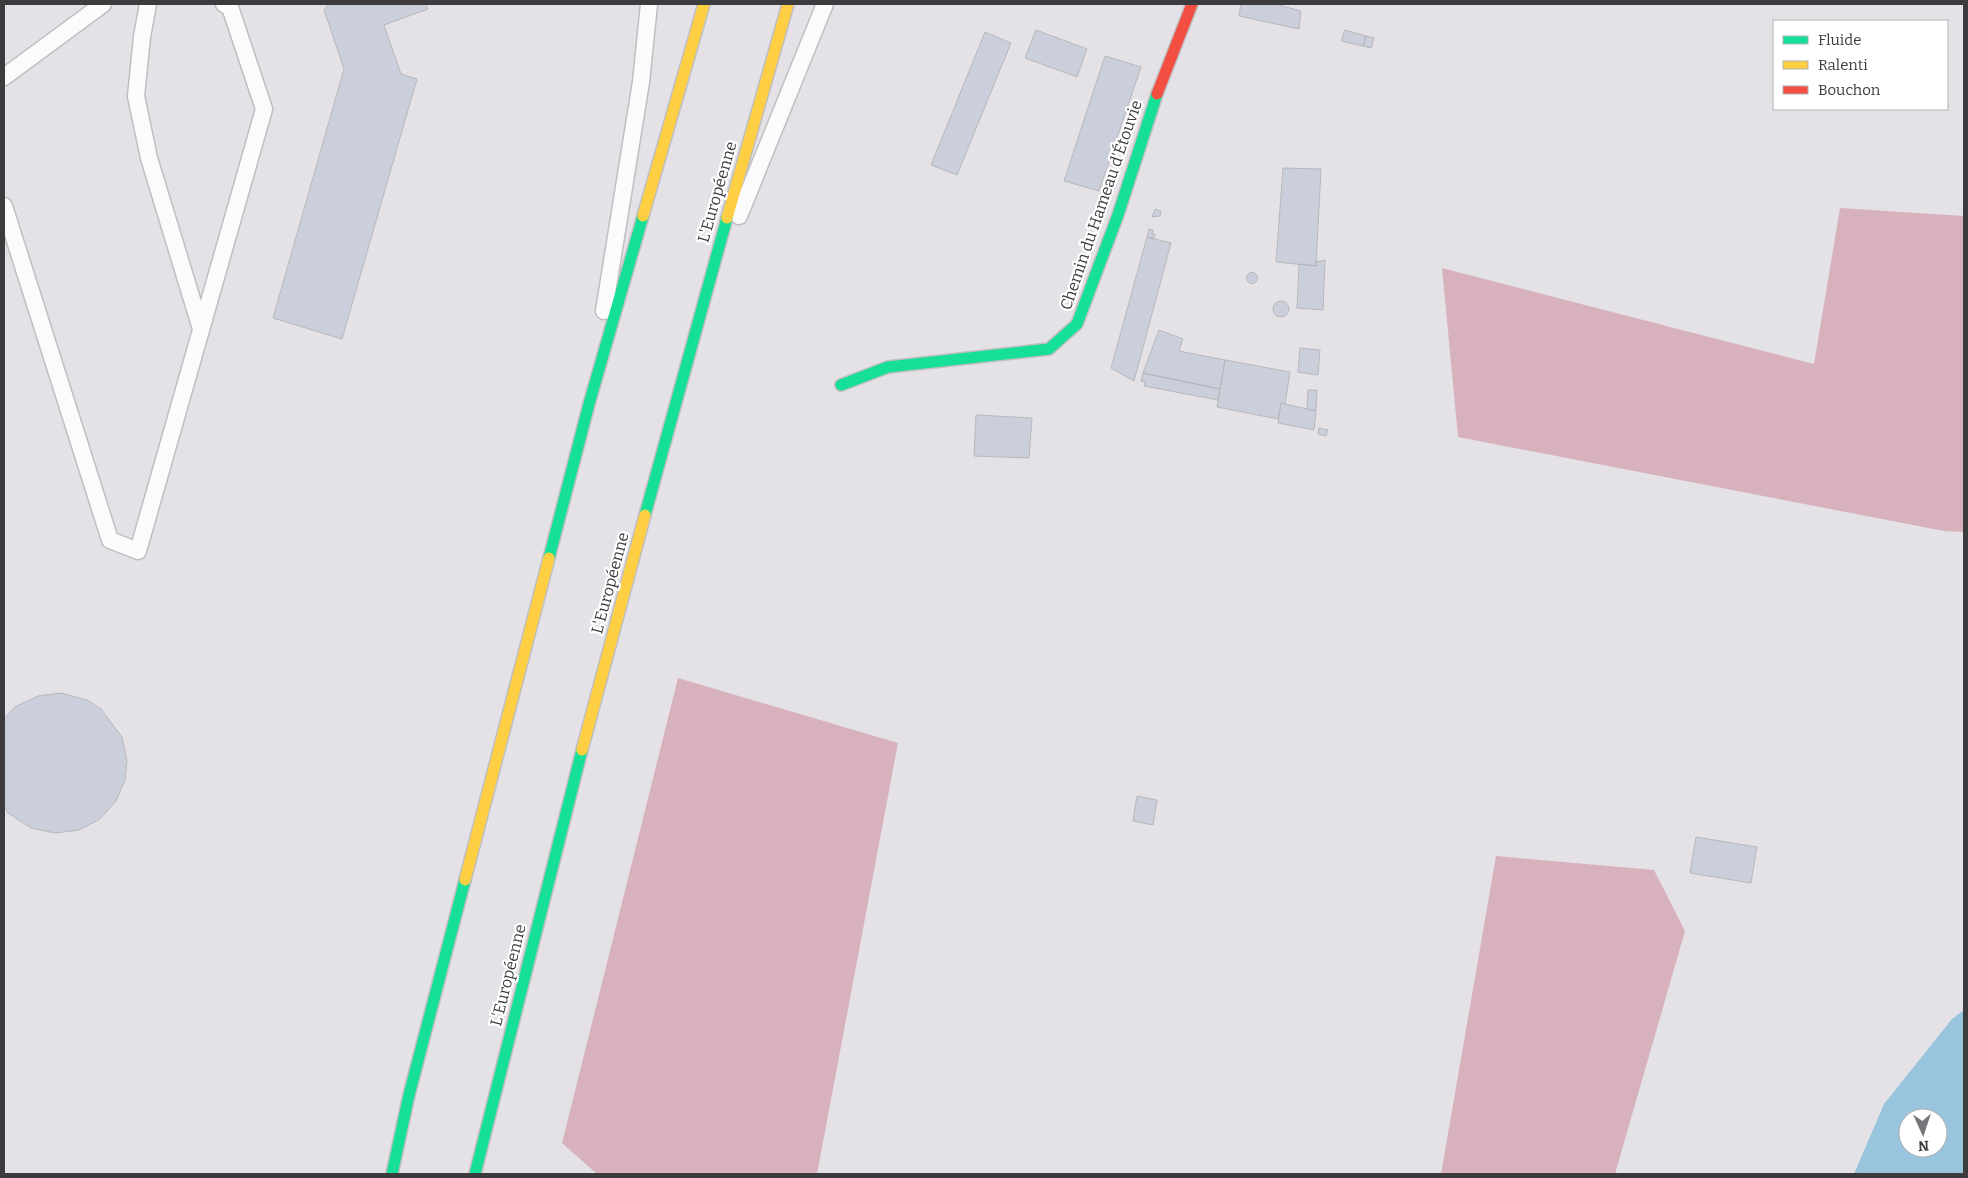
<svg xmlns="http://www.w3.org/2000/svg" width="1968" height="1178" font-family="Bitter,serif">
	<style>
		.forest { fill: #d7b2bd }
		.water { fill: #98c5dd; fill-rule: evenodd }
		.building { fill: #cbcfdb; stroke: #b8b8bb }
		.lines { fill: none; stroke-linecap: round; stroke-linejoin: round }
		.lane-casing { stroke: #bfbec1; stroke-width: 19 }
		.fast-casing { stroke: #bfbec1; stroke-width: 14 }
		.slow-casing { stroke: #bfbec1; stroke-width: 14 }
		.jam-casing { stroke: #bfbec1; stroke-width: 14 }
		.lane { stroke: #fbfbfb; stroke-width: 16 }
		.fast { stroke: #16e098; stroke-width: 11 }
		.slow { stroke: #ffcf43; stroke-width: 11 }
		.jam { stroke: #f24e42; stroke-width: 11 }
		.labels { text-anchor: middle; dominant-baseline: central; stroke-width: 4.5; stroke-linejoin: round; paint-order: stroke }
		.street-label { font-size: 16px; fill: #3c3b3e; stroke: #fff }
	</style>
	<rect width="100%" height="100%" fill="#e4e2e7"/>
	<path class="forest" d="M1840 208 1964 216V532L1944 531 1458 437 1442 268 1814 364Z
		M678 678 898 743 817 1174H597L562 1143Z
		M1496 856 1654 870 1685 931 1615 1174H1441Z"/>
	<path class="water" d="M1964 1010V1174H1854L1884 1104 1952 1019ZM1908 1118H1938V1148H1908Z"/>
	<path class="building" d="M326 4H425L428 9 384 25 401 74 417 79 342 339 273 318 344 69 324 10 327 7Z
		M1241 4H1275L1301 11 1299 29 1239 16Z
		M1036 30 1087 49 1077 77 1025 58Z
		M1345 30 1366 36 1363 46 1341 41Z
		M985 32 1011 43 957 175 931 165Z
		M1366 36 1374 38 1371 48 1363 46Z
		M1105 56 1141 67 1099 191 1064 181Z
		M1283 168 1321 169 1316 266 1276 262Z
		M1155 209 1161 211 1160 216 1152 217Z
		M1149 229 1153 230 1152 234H1155L1153 239 1147 237Z
		M1147 237 1171 243 1134 381 1111 368Z
		M1325 260 1323 310 1297 308 1299 264 1316 266V262Z
		M1246.5 278a5.5 5.5 0 1 1 11 0a5.5 5.5 0 1 1-11 0Z
		M1273 309a8 8 0 1 1 16 0a8 8 0 1 1-16 0Z
		M1159 330 1183 339 1179 351 1225 360 1220 389 1143 373Z
		M1300 348 1320 350 1318 375 1298 372Z
		M1225 360 1290 372 1285 404 1281 403 1278 419 1217 407Z
		M1143 373 1220 389 1218 400 1144 386 1145 382 1141 381Z
		M1308 390H1317L1316 411 1307 409Z
		M1281 403 1316 411 1314 430 1278 423Z
		M976 415 1032 418 1029 458 974 456Z
		M1319 428 1328 430 1326 436 1318 434Z
		M61 693 87 700 101 709 122 737 127 761 125 780 116 801 100 819 79 830 55 833 31 828 8 813 4 807V719L15 707 38 696Z
		M1137 796 1157 800 1153 825 1133 821Z
		M1696 837 1757 847 1751 883 1690 873Z"/>
	<g class="lines">
		<defs>
			<path id="lane" d="M148 4 142 37 136 96 149 158 201 329
				M4 77 103 4
				M4 206 110 540 138 551 264 109 230 7 224 4
				M739 216 825 4
				M604 311 641 82 649 4"/>
			<path id="fast" d="M841 385 888 367 1049 349 1077 324 1118 215 1157 94
				M645 515 727 218
				M549 558 589 404 643 216
				M392 1174 409 1095 465 880
				M475 1174 582 750"/>
			<path id="slow" d="M643 216 704 4
				M727 218 788 4
				M582 750 645 515
				M465 880 549 558"/>
			<path id="jam" d="M1157 94 1192 4"/>
		</defs>
		<use href="#lane" class="lane-casing"/>
		<use href="#fast" class="fast-casing"/>
		<use href="#slow" class="slow-casing"/>
		<use href="#jam" class="jam-casing"/>
		<use href="#lane" class="lane"/>
		<use href="#fast" class="fast"/>
		<use href="#slow" class="slow"/>
		<use href="#jam" class="jam"/>
	</g>
	<g class="labels">
		<g class="street-label">
			<text transform="translate(717 192) rotate(-74)">L'Européenne</text>
			<text transform="translate(1101 205) rotate(-71)">Chemin du Hameau d'Étouvie</text>
			<text transform="translate(610 583) rotate(-75)">L'Européenne</text>
			<text transform="translate(508 975) rotate(-76)">L'Européenne</text>
		</g>
	</g>
	<rect width="1968" height="1178" fill="none" stroke="#3c3b3e" stroke-width="10"/>
	<rect x="1773" y="20" width="175" height="90" fill="#ffffff" stroke="#b1b1b2"/>
	<rect x="1783" y="36" width="25" height="8" fill="#16e098" stroke="#b1b1b2"/>
	<text x="1818" y="45" font-size="15" fill="#3c3b3e">Fluide</text>
	<rect x="1783" y="61" width="25" height="8" fill="#ffcf43" stroke="#b1b1b2"/>
	<text x="1818" y="70" font-size="15" fill="#3c3b3e">Ralenti</text>
	<rect x="1783" y="86" width="25" height="8" fill="#f24e42" stroke="#b1b1b2"/>
	<text x="1818" y="95" font-size="15" fill="#3c3b3e">Bouchon</text>
	<g transform="translate(1923 1133) rotate(177)"><circle r="24" fill="#ffffff" stroke="#b1b1b2"/>
	<path d="M0-4L9 19L0 12L-9 19Z" fill="#777579"/>
	<text y="-8" font-size="14" font-weight="bold" text-anchor="middle" fill="#3c3b3e">N</text>
	</g>
</svg>
